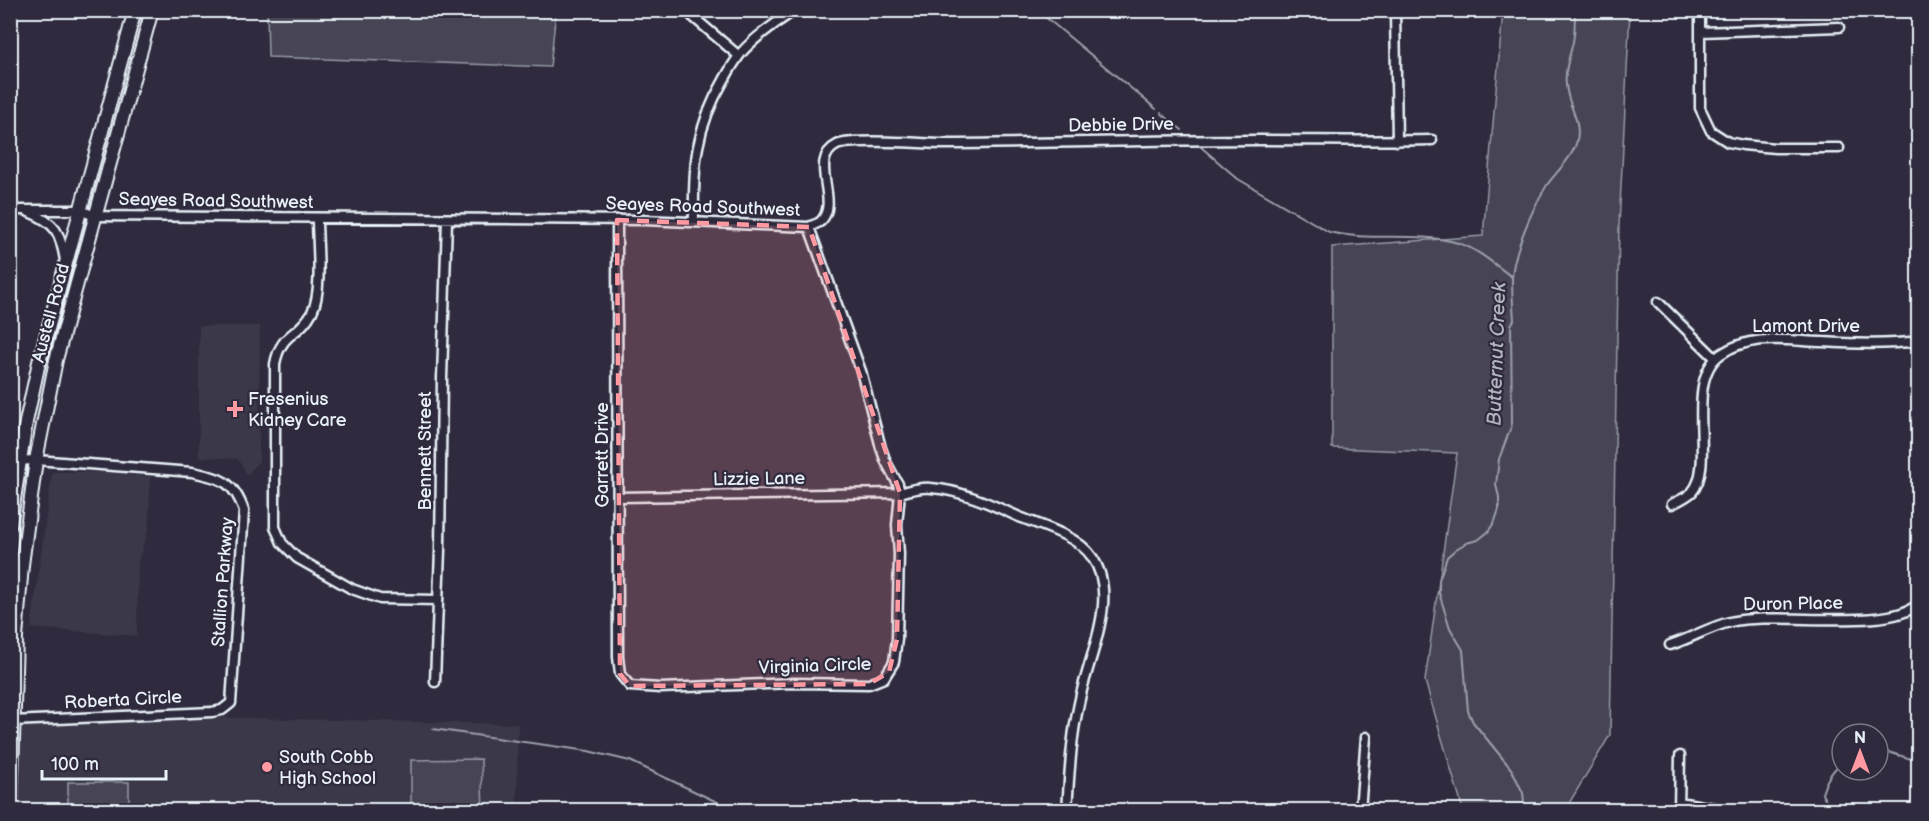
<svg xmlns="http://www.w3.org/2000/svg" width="1929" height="821" font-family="'Balsamiq Sans',sans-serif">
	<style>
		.built { fill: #3b3749 }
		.green { fill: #464455; stroke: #979aa6; stroke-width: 1.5 }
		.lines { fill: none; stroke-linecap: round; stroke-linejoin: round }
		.stream { stroke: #9c9fab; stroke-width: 2 }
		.street-casing { stroke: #e8f1f8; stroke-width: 13 }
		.primary-casing { stroke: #e8f1f8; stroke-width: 16 }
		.street { stroke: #2f2a3d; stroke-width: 8 }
		.primary { stroke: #2f2a3d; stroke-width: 12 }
		.marked { fill: #ff9aa2; fill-opacity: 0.2; stroke: #ff9aa2; stroke-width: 4.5; stroke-dasharray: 12 8; stroke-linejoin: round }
		.poi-dot { fill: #ff9aa2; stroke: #2f2a3d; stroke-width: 2 }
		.labels { text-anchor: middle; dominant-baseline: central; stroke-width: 4.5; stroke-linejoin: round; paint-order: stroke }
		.street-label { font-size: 18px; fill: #e8f1f8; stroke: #2f2a3d }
		.poi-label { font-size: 18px; fill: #e8f1f8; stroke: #2f2a3d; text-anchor: start }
		.water-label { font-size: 20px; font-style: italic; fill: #afb4be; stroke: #2f2a3d }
	</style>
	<rect width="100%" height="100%" fill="#2f2a3d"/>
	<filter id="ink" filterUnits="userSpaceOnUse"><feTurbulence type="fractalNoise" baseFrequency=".0167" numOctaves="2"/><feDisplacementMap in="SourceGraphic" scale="12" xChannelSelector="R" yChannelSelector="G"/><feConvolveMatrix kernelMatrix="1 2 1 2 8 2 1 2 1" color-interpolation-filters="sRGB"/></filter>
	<g filter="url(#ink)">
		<path class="built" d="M199 326H260L259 461 247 475 238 459 199 457Z
			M52 472H97L150 476 149 527 138 563 137 636 31 628Z
			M114 715 518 724 517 810H11L21 719Z"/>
		<path class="green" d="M267 11V10L556 11 550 67 268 57Z
			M1503 11H1630L1619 225 1610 735 1565 810H1463L1425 681 1457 453 1332 448V247L1483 236Z
			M481 759 483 810H411V760Z
			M68 782H129V810H68Z"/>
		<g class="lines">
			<path class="stream" d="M1037 10 1156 109
				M1161 113 1182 130
				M1201 147 1238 179 1329 232C1371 242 1416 231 1458 243 1478 249 1495 265 1512 277
				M433 729 588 751 630 761 734 810
				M1878 751 1888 752 1918 761
				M1525 810 1523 793 1512 770 1473 722 1468 711 1463 650 1450 628 1439 593V580L1447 557 1456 549 1466 543 1478 540 1488 532 1495 521 1499 509V497L1496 485 1499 459 1512 424 1511 325 1514 320C1513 306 1512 292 1512 279 1513 252 1533 207 1547 185 1557 171 1574 156 1577 140 1581 121 1570 109 1567 91 1563 72 1569 60 1573 42 1575 32 1575 21 1575 10
				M1831 810 1822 794C1826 780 1831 772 1842 762"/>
			<defs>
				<path id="street" d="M685 10 739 56
					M1395 10 1397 141
					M1700 10V108L1711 131 1728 142 1743 145 1775 148H1839
					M1701 32 1839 27
					M10 210H81L94 216 644 220 809 227
					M29 212C56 223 60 232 65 260
					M317 219C317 243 323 291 312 312 299 337 281 331 275 364V527L282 543 297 558 352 589 380 599 438 600
					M617 220 618 657 620 674 630 686 660 688 794 683 869 684 884 678 894 662 897 639 899 554 897 525 900 493 898 484 886 462 881 448 861 371 809 227
					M694 221C693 166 695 129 724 80 729 71 735 61 741 53 756 36 776 23 795 10
					M809 227C813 225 819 223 821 221 841 201 807 160 837 145 851 138 929 144 950 144 1053 143 1156 140 1259 140 1317 140 1374 141 1432 140
					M1658 302 1715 358
					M10 461 36 460 192 472C221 478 234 481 244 511L231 703 222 710 212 712 12 721
					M618 497 900 493C910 490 921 487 931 488 960 490 991 504 1017 516 1041 526 1077 535 1092 557 1116 591 1096 640 1086 676 1081 691 1078 708 1075 724 1070 753 1069 782 1067 810
					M1672 504C1678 501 1687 497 1692 492 1717 465 1682 381 1721 354 1751 333 1789 341 1823 342 1854 344 1887 345 1918 341
					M1670 645C1690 639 1709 627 1730 622 1775 611 1889 632 1918 604
					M435 682 440 550 442 378 447 220
					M1679 802 1725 810
					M1360 810 1366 737
					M1679 810 1680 756"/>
				<path id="primary" d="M10 525 26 422 39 362 135 10
					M11 810 16 637 22 565 36 460 56 360 152 10"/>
			</defs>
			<use href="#street" class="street-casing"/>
			<use href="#primary" class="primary-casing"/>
			<use href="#street" class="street"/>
			<use href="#primary" class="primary"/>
		</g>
	</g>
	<path class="marked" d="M617 220 809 227 900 493 897 639 889 672 869 684 630 686 620 674Z"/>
	<g class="poi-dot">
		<path d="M232 400h6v6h6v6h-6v6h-6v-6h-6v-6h6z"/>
		<circle cx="267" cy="767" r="6"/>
	</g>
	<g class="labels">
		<g class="street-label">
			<text transform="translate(1121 125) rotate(-1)">Debbie Drive</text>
			<text transform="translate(216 201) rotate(1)">Seayes Road Southwest</text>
			<text transform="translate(703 207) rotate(2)">Seayes Road Southwest</text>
			<text transform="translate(51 313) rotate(-75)">Austell Road</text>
			<text x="1806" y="326">Lamont Drive</text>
			<text transform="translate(425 451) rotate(-90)">Bennett Street</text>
			<text transform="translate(602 455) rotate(-90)">Garrett Drive</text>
			<text transform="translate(759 479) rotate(-1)">Lizzie Lane</text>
			<text transform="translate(223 582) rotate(-86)">Stallion Parkway</text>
			<text transform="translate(1793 604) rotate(-1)">Duron Place</text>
			<text transform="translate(815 666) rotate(-2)">Virginia Circle</text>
			<text transform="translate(123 700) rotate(-3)">Roberta Circle</text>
		</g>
		<g class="poi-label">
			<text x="248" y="399">Fresenius<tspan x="248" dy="21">Kidney Care</tspan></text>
			<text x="279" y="757">South Cobb<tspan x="279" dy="21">High School</tspan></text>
		</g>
		<g class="water-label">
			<text transform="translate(1497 354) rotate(-88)">Butternut Creek</text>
		</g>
	</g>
	<rect width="1929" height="821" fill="none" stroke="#2f2a3d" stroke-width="36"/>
	<rect x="18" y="18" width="1893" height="785" fill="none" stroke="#e8f1f8" stroke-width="2" filter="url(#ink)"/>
	<g transform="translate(1860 752)"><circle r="28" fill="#2f2a3d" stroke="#797a88" stroke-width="1.5"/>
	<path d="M0-4.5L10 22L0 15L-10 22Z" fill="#ff9aa2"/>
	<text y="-9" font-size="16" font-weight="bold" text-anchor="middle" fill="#e8f1f8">N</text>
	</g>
	<path d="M42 770v9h124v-9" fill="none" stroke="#e8f1f8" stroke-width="3"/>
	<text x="51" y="770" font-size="18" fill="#e8f1f8" stroke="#2f2a3d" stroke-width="4.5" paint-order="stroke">100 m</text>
</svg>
